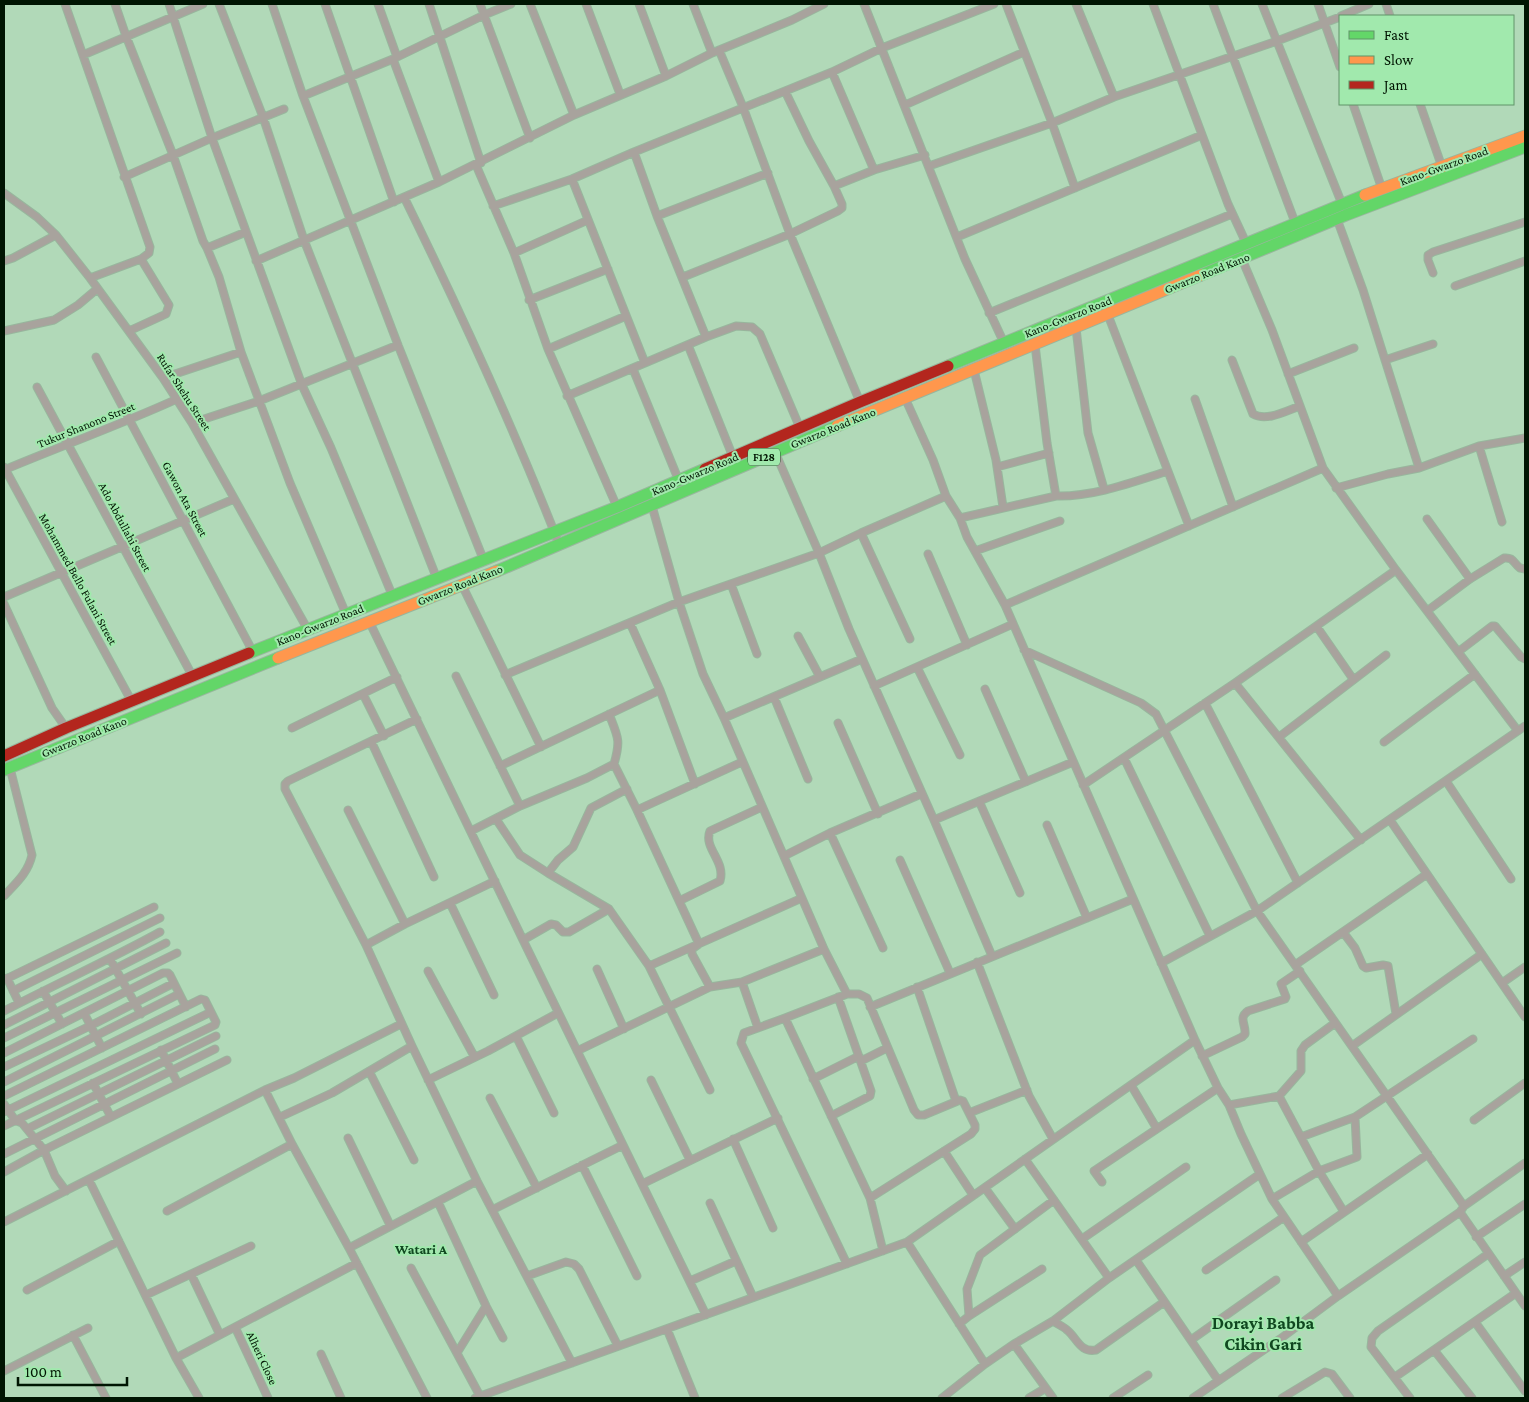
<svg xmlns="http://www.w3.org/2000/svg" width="1529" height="1402" font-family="'Crimson Pro',serif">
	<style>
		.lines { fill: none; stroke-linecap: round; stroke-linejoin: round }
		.street-casing { stroke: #98b69d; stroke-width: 9 }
		.fast-casing { stroke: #98b69d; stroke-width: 13 }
		.slow-casing { stroke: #98b69d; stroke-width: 13 }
		.jam-casing { stroke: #98b69d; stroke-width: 13 }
		.street { stroke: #a8a39d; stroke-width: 7 }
		.fast { stroke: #63d668; stroke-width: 11 }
		.slow { stroke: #ff974d; stroke-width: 11 }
		.jam { stroke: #b3261e; stroke-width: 11 }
		.labels { text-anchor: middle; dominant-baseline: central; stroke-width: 4; stroke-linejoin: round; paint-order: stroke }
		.shield { fill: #a1e9ad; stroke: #305535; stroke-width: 1 }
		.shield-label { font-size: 11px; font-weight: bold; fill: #001502 }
		.street-label { font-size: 12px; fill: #001502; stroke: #a1e9ad }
		.neighbourhood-label { font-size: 14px; font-weight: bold; fill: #104820; stroke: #a1e9ad }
		.district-label { font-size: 18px; font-weight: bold; fill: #104820; stroke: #a1e9ad }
	</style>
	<rect width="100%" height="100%" fill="#b1d9b8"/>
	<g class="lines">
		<defs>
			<path id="street" d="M65 4 150 247 149 253 141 259 90 278
				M115 4 126 36 173 155 203 241 207 248 219 277 241 352 290 483 346 614
				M169 4 212 138 302 385 331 448 393 597
				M219 4 263 117 304 240 437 579
				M272 4 303 96 398 345 484 561
				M325 4 394 202
				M378 4 397 57
				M429 4 481 163
				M480 4 530 138
				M530 4 574 115
				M586 4 620 94
				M639 4 666 76
				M693 4 712 53
				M864 4 965 259 1004 343
				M1006 4 1052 123 1075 188
				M1076 4 1114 97
				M1153 4 1228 204 1247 245
				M1213 4 1296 225
				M1262 4 1342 204
				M1318 4 1340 67
				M1386 4 1390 16
				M1341 16 1369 4
				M719 50 743 107 790 234 860 402
				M83 55 203 4
				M393 59 439 182
				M832 72 874 170
				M785 91 809 141 834 186 874 170 925 155
				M303 96 393 59 484 15 511 4
				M1353 104 1382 189
				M1420 104 1442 167
				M905 105 1024 52
				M634 152 657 216 706 337
				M476 165 514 253 548 349 617 507
				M929 166 1052 123 1114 97 1277 41 1340 17
				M124 177 212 138 284 109
				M572 179 645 363
				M4 193 37 217 56 235 90 278 163 378 192 423 308 630
				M404 197C460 311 513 426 559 544
				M493 206 572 179 634 152 832 72 882 48 994 4
				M657 216 768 173
				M1337 219 1363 290 1419 468
				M957 237 1202 135
				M207 248 246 232
				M514 253 588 220
				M1242 259 1272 330 1323 468 1396 570 1518 731
				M4 261 13 258 56 235
				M256 261 439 182 574 115 666 76 712 53 792 20 824 4
				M1433 273 1428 260V255L1433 252 1525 222
				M683 277 790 234 838 211 842 208V204L834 186
				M1455 286 1525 261
				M529 300 608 269
				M989 313 1232 214
				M1108 315 1189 526
				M1076 328 1088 433 1104 489
				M4 331 54 320 78 305 97 289
				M129 331 166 314 169 305 141 259
				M688 345 733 457
				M1035 345 1047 443 1056 496
				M548 349 626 316
				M96 357 253 652
				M1232 360 1253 414C1266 422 1286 411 1300 406
				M1385 360 1433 344
				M633 369 679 481
				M974 370 996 460 1003 507
				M1288 374 1354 348
				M163 378 241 352
				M37 387 193 677
				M567 396 706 337 736 326 752 327 760 334 800 428
				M905 398 933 460 946 496 960 518 967 537 1005 605 1195 1040 1218 1088 1229 1105 1241 1134 1272 1199 1338 1296
				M1195 399 1233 507
				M192 423 259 401 398 345
				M1479 446 1502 522
				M775 452 819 553 849 629 934 820 992 956
				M4 467 132 702
				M997 467 1049 453
				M4 470C61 446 120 425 177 399
				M1336 488 1388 474 1419 468 1479 446 1525 438
				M652 506 679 602 703 674 724 718 824 949 847 994H859L867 998 914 1110 918 1115H924L960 1100 963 1101 975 1125V1129L971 1134 870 1198 883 1251
				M960 518 1056 496C1094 497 1133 482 1168 471
				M1427 519 1470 579
				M861 533 910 639
				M975 551 1060 521
				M928 554 967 645
				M731 584 757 654
				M462 585 541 747
				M4 597 234 499
				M4 604 52 708 66 728
				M1005 605 1323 468
				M1427 611 1470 579 1504 558C1514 557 1513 563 1520 568L1525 569
				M370 623 523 940 706 1315
				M630 623 660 690 695 784
				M1317 627 1353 679
				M798 636 820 677
				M1024 650 1141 703 1156 714 1257 911 1464 1206
				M1458 652 1492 626H1495L1521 657 1525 659
				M917 667 960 755
				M505 675 679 602 819 553 861 533 946 496
				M456 676 520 806
				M874 686 1013 624
				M985 689 1026 782
				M363 694 384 736
				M774 697 808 779
				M1205 703 1298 883
				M609 714C618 737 621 740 614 764
				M724 718 862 659
				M417 719 288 781 285 784V789L366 945 412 1046 477 1181 572 1363
				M838 723 878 814
				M292 728 397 677
				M1279 737 1386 655
				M371 741 434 877
				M1384 742 1475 674
				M1124 758 1210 936
				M500 766 660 690
				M1446 781 1511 879
				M1083 785 1235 683
				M627 789 591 808 573 847 558 860 548 873 609 909 649 966
				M979 801 1020 893
				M348 810 405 924
				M637 810 742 762
				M496 819 520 855 548 873
				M934 820 1073 762
				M1390 820 1525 1017
				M1047 825 1087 918
				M471 831 520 806 587 778 614 764 637 810 699 944 692 949V954L710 987 742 982 824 949
				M830 833 883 948
				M1361 840 1235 683 1396 570
				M784 856 830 833 921 794
				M900 860 950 973
				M4 896C16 883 28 873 32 855L10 768
				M679 901 720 881C726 861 703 848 710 831L762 807
				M450 903 494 995
				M1343 932 1355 948 1363 966 1366 968 1383 965 1388 966 1396 1014
				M523 940 551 924 556 925 563 932H569L609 909
				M366 945 405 924 495 881
				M110 959 141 1014
				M977 962 1029 1096 1053 1139
				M1161 963 1257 911 1525 726
				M1295 965 1427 874
				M597 969 624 1029
				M428 971 474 1056
				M7 978 19 1003
				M4 980 154 907
				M742 982 758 1028
				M1502 983 1525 967
				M917 987 956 1101
				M13 991 160 918
				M43 991 62 1024
				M847 994 785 1018 870 1198
				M870 1007 1133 899
				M4 1011C56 984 109 960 160 932
				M84 1013 102 1048
				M785 1018 744 1033 741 1043 847 1264
				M4 1025 166 943
				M516 1036 554 1113
				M4 1038 177 953
				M1352 1046 1482 954
				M161 1050 178 1084
				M577 1051 710 987
				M4 1053 163 973H168L170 975 186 1007
				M1202 1056 1242 1037 1245 1034C1246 1024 1238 1018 1248 1011L1285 999 1286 997 1281 984 1300 971
				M861 1061 887 1048
				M4 1067 90 1026 174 983
				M369 1071 414 1160
				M813 1079 859 1056
				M428 1080 488 1051 558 1013
				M651 1080 690 1160
				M4 1082 179 994
				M93 1083 111 1117
				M1131 1085 1157 1129
				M265 1090 294 1078 401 1024
				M710 1090 649 966 802 898
				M4 1096 201 999 205 1000 216 1022 215 1025 4 1126
				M1279 1096 1319 1171 1344 1212
				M490 1098 537 1188
				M4 1104 15 1120 22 1123 44 1150 55 1176 66 1191
				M1229 1105 1279 1096 1301 1071V1051L1305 1045 1335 1023
				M4 1112 211 1012
				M969 1113 1027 1090
				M831 1116 870 1096 871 1091 838 997
				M280 1117 332 1093 412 1046
				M1474 1120 1525 1083
				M27 1129 216 1036
				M1301 1137 1355 1117 1473 1039
				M348 1138 390 1225
				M733 1139 773 1228
				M944 1151 973 1195
				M4 1154 215 1049
				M1025 1159 1109 1278
				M582 1165 637 1276
				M4 1172 44 1150 227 1060
				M89 1180 176 1358 199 1398
				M1102 1182 1094 1171 1218 1088
				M642 1184 778 1118
				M985 1188 1015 1229
				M1272 1199 1319 1171 1357 1157 1355 1117
				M438 1202 486 1306 503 1338
				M710 1203 753 1297
				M492 1210 623 1145
				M167 1211 292 1144
				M1460 1212 1525 1306
				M4 1222 265 1090 292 1144 349 1248 477 1181
				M1476 1237 1525 1204
				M1082 1239 1186 1167
				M907 1242 985 1364
				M1301 1242 1428 1154
				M349 1248 427 1398
				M1136 1260 1218 1380
				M411 1268 480 1396
				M1206 1270 1284 1217
				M191 1274 220 1335
				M527 1276 566 1262 574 1264 579 1269 618 1346
				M1504 1276 1525 1262
				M690 1281 736 1261
				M27 1290 119 1241
				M146 1295 251 1246
				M969 1316 967 1289 980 1255 1054 1200
				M1053 1321C1057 1324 1063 1326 1067 1330 1077 1338 1080 1353 1096 1350L1164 1302
				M1475 1322 1525 1391
				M959 1324 969 1316 1042 1269
				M235 1327 268 1398
				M667 1329 695 1398
				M73 1335 106 1398
				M1191 1340 1276 1280
				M1014 1344 1053 1398
				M1434 1350 1472 1398
				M457 1353 486 1306
				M321 1354 341 1398
				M176 1358 357 1263
				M4 1371 88 1328
				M1395 1377 1516 1293
				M475 1398 907 1242 1195 1040
				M942 1398 985 1364 1014 1344 1053 1321 1109 1278 1260 1174
				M1029 1398 1046 1388
				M1113 1398 1148 1375
				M1193 1398 1280 1339 1338 1296 1460 1212 1464 1206 1525 1163
				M1282 1398 1325 1372 1332 1374 1350 1398
				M1410 1398 1371 1347 1372 1338 1378 1331 1488 1254"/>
			<path id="fast" d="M1201 275 1346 215 1525 147
				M948 366 1365 195
				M497 571 837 426
				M249 653 617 507 705 469
				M4 770 278 658"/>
			<path id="slow" d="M1365 195 1525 136
				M837 426 1201 275
				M278 658 497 571"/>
			<path id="jam" d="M705 469 860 402 948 366
				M4 756 66 728 249 653"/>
		</defs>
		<use href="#street" class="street-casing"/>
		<use href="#fast" class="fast-casing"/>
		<use href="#slow" class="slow-casing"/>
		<use href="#jam" class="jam-casing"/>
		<use href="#street" class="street"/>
		<use href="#fast" class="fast"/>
		<use href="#slow" class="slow"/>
		<use href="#jam" class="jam"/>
	</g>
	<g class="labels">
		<rect class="shield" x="748" y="448.5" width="32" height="17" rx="4"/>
		<g class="shield-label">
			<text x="764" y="457">F128</text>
		</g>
		<g class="street-label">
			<text transform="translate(1444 166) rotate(-20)">Kano-Gwarzo Road</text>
			<text transform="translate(1207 273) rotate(-22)">Gwarzo Road Kano</text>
			<text transform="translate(1068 317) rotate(-22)">Kano-Gwarzo Road</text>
			<text transform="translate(184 392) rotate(57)">Rufar Shehu Street</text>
			<text transform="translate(86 425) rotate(-22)">Tukur Shanono Street</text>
			<text transform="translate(833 428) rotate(-22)">Gwarzo Road Kano</text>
			<text transform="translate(695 474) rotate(-23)">Kano-Gwarzo Road</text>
			<text transform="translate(185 499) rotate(62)">Gawon Ata Street</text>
			<text transform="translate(125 527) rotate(62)">Ado Abdullahi Street</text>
			<text transform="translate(78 579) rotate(61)">Mohammed Bello Fulani Street</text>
			<text transform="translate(460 585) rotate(-22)">Gwarzo Road Kano</text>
			<text transform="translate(320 625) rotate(-22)">Kano-Gwarzo Road</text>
			<text transform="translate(84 737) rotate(-22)">Gwarzo Road Kano</text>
			<text transform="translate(262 1358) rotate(65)">Alheri Close</text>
		</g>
		<g class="neighbourhood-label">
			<text x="421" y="1249">Watari A</text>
		</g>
		<g class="district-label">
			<text x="1263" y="1323">Dorayi Babba<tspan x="1263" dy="21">Cikin Gari</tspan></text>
		</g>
	</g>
	<rect width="1529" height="1402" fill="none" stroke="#001502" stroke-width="10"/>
	<rect x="1339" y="15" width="175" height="90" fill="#a1e9ad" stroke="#619469"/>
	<rect x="1349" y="31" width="25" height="8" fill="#63d668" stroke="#619469"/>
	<text x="1384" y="40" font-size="15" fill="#001502">Fast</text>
	<rect x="1349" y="56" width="25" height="8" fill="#ff974d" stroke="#619469"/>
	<text x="1384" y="65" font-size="15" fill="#001502">Slow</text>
	<rect x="1349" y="81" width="25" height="8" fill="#b3261e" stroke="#619469"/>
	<text x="1384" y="90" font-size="15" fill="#001502">Jam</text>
	<path d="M18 1377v8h109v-8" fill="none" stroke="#001502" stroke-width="2.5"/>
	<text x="25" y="1377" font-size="15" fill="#001502" stroke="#a1e9ad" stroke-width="4" paint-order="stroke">100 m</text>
</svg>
